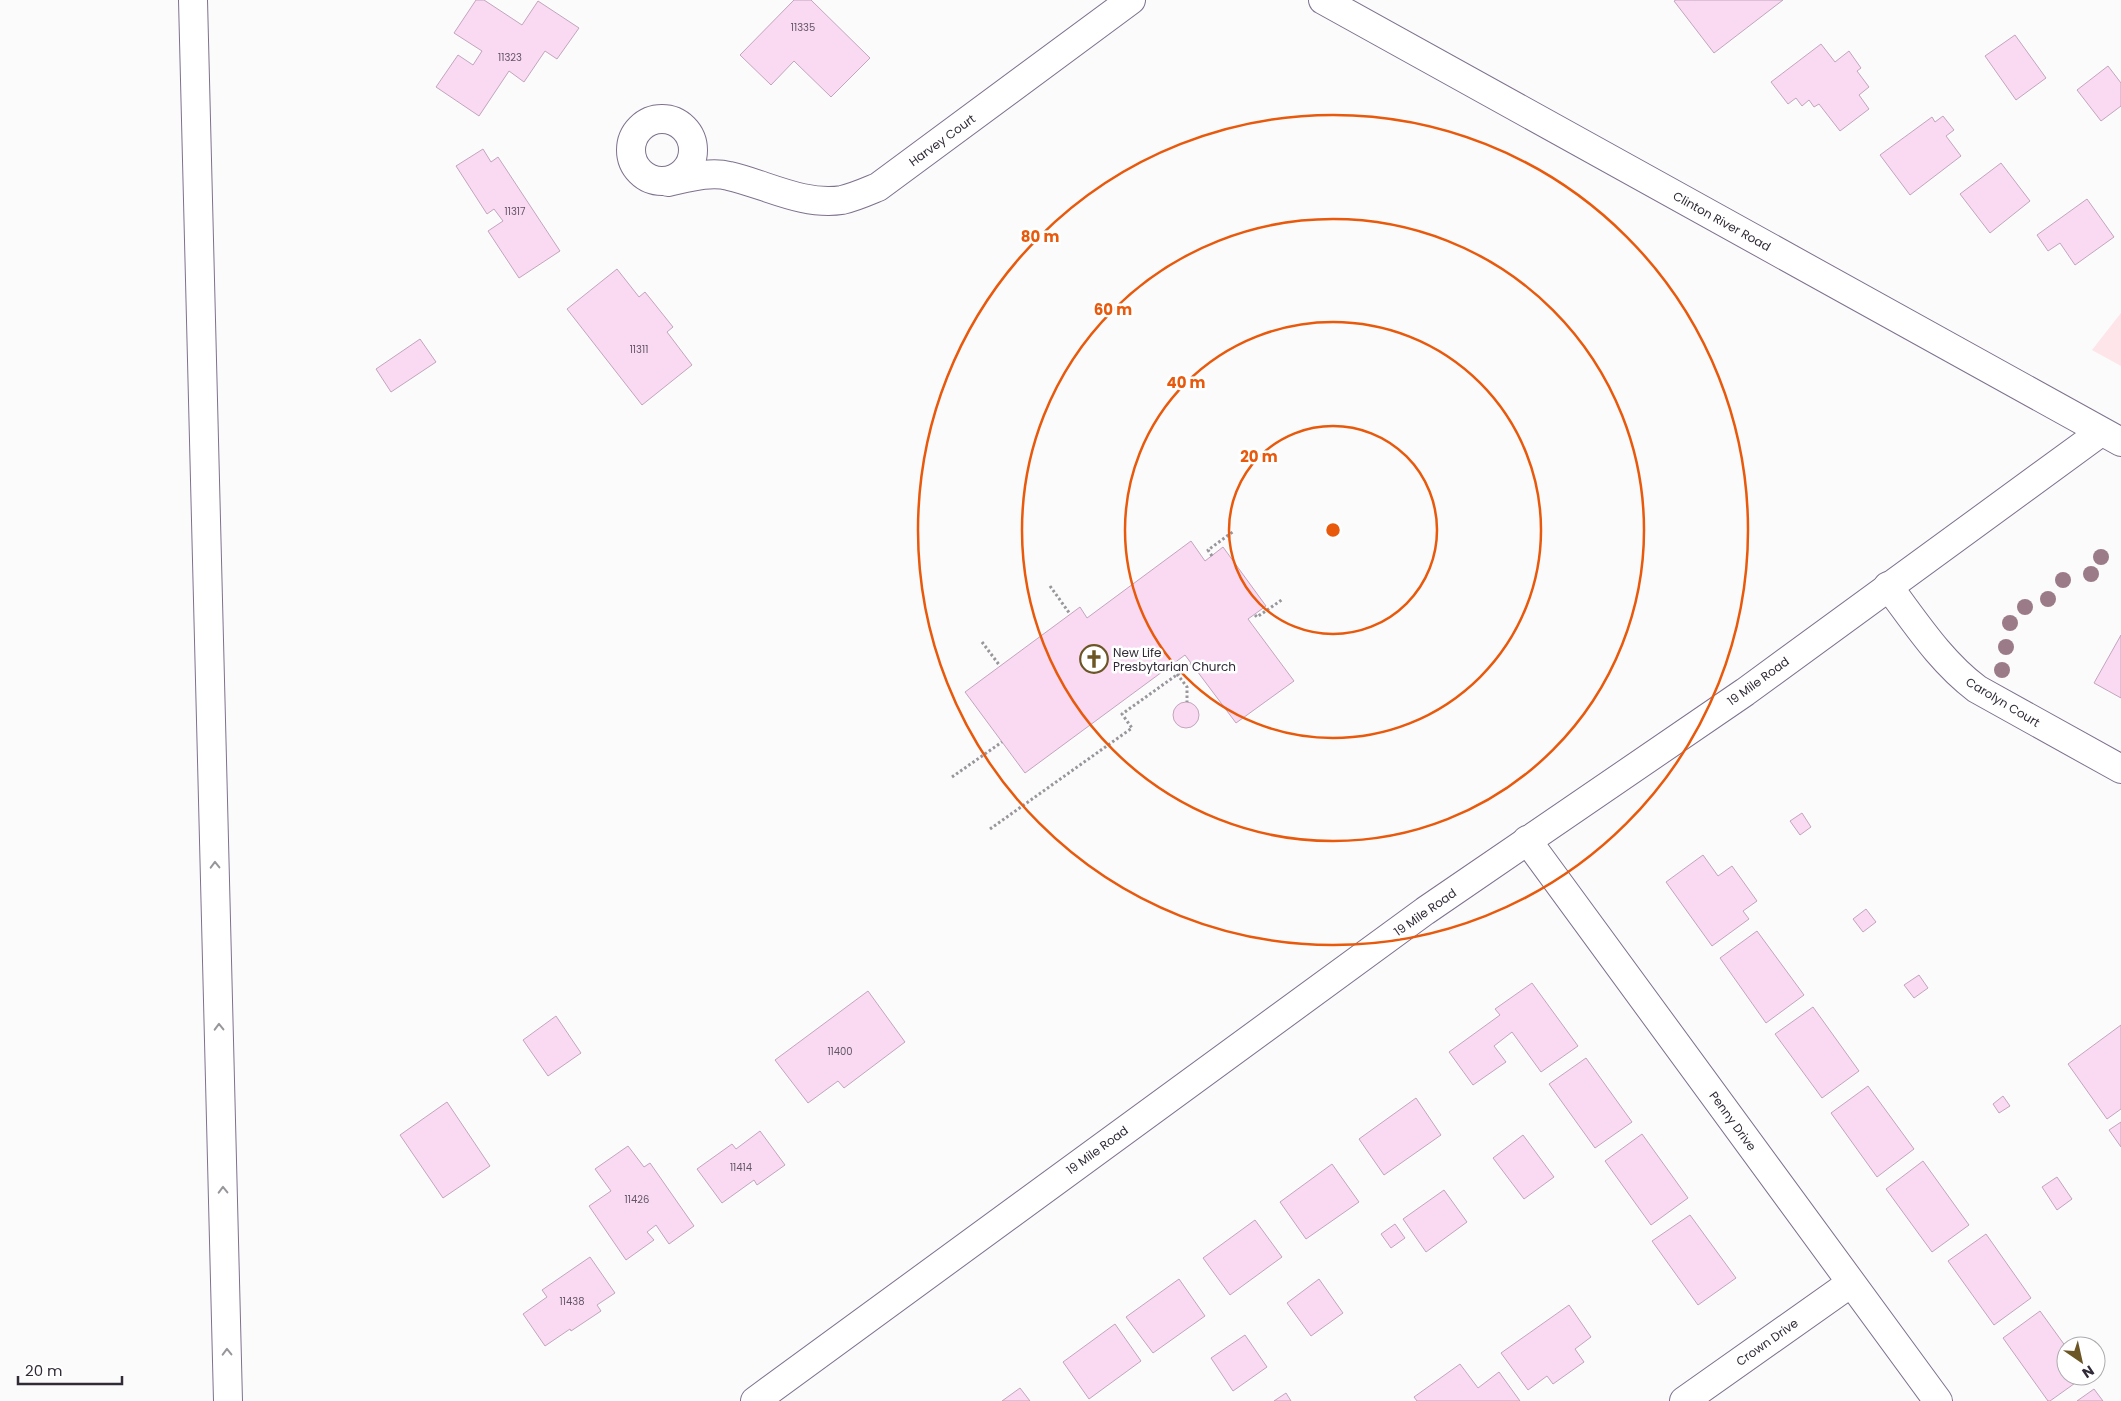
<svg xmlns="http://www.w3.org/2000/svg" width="2121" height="1401" font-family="Poppins,sans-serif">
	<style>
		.green { fill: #fde5ea }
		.building { fill: #f9daf2; stroke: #c2a5bc }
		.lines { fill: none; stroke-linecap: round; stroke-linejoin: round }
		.minor-casing { stroke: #7e718d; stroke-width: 30 }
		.tertiary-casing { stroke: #7e718d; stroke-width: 30 }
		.motorway-casing { stroke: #7e718d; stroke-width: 30 }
		.path { stroke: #98959b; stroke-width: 3; stroke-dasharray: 2.5 2.5; stroke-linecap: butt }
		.minor { stroke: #fff; stroke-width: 28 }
		.tertiary { stroke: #fff; stroke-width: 28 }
		.motorway { stroke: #fff; stroke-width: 28 }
		.tree { fill: #9c7b88 }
		.oneway { stroke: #98959b }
		.ring { fill: none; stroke: #e8590c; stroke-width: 2.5 }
		.labels { text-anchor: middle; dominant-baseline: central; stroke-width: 5; stroke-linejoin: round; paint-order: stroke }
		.number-label { font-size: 10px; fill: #635766 }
		.street-label { font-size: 12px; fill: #312b37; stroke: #fff }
		.poi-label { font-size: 12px; fill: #312b37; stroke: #fff; text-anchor: start }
		.centre { fill: #e8590c; stroke: #fff; stroke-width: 2.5 }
		.ring-label { font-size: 15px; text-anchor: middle; font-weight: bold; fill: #e8590c; stroke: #fff; stroke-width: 5; stroke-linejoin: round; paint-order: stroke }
	</style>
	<rect width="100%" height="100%" fill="#fbfbfb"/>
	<path class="green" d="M2121 313V366L2092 350Z"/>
	<path class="building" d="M476 0H484L522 25 538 1 579 28 557 59 545 51 524 82 509 71 479 116 436 87 458 55 473 65 482 51 454 33Z
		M794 0H811L870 58 831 97 794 61 771 85 740 55Z
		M1676 0H1783L1714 53 1674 1Z
		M2015 35 2046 78 2016 100 1985 56Z
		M1821 44 1835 62 1849 51 1861 68 1857 71 1869 87 1859 95 1869 109 1840 131 1819 104 1814 107 1809 100 1802 106 1796 98 1788 104 1771 82Z
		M2108 66 2121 83V106L2101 121 2077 90Z
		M1943 116 1954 130 1946 136 1961 156 1910 195 1880 155 1932 117 1935 122Z
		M483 149 491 162 498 157 560 251 519 278 488 231 503 221 494 209 487 214 456 166Z
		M2001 163 2030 201 1990 233 1960 194Z
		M2087 199 2114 237 2075 265 2060 243 2048 251 2037 235Z
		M617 269 639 297 645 292 673 327 667 332 692 365 642 405 567 309Z
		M420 339 436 362 391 392 376 369Z
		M1191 541 1205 561 1223 547 1266 606 1248 619 1294 681 1236 723 1185 655 1025 773 965 692 1080 607 1087 618Z
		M2121 635V698L2094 683Z
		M1173 715a13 13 0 1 1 26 0a13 13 0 1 1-26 0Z
		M1802 813 1811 827 1800 835 1790 821Z
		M1703 855 1718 876 1732 866 1757 901 1743 911 1749 919 1712 946 1666 882Z
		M1866 909 1876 922 1863 932 1853 919Z
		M1757 931 1804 995 1766 1023 1720 958Z
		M1919 975 1928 988 1914 998 1904 985Z
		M1532 983 1578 1046 1541 1072 1512 1032 1494 1046 1506 1062 1473 1085 1449 1052 1500 1015 1495 1009Z
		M868 991 905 1042 844 1088 838 1081 808 1103 775 1060Z
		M1813 1007 1859 1071 1822 1098 1775 1034Z
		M556 1016 581 1053 548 1076 523 1040Z
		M2121 1025V1109L2107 1119 2068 1064Z
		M1586 1058 1632 1122 1595 1148 1549 1084Z
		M1868 1086 1914 1149 1877 1177 1831 1113Z
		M2003 1096 2010 1106 1999 1113 1993 1104Z
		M1416 1098 1441 1135 1384 1175 1359 1139Z
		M447 1102 490 1166 443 1198 400 1135Z
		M2121 1122V1147L2109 1130Z
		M760 1131 785 1165 757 1185 754 1180 722 1203 697 1169 732 1144 736 1149Z
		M1642 1134 1688 1198 1651 1225 1605 1161Z
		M1523 1135 1554 1177 1524 1199 1493 1158Z
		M628 1146 644 1167 650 1163 694 1226 669 1244 656 1225 647 1232 654 1240 626 1260 589 1206 611 1191 595 1169Z
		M1923 1161 1969 1225 1932 1252 1886 1189Z
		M1332 1164 1359 1202 1306 1239 1280 1202Z
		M2057 1177 2072 1199 2057 1210 2042 1187Z
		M1444 1190 1467 1222 1426 1252 1403 1219Z
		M1690 1215 1736 1278 1698 1305 1652 1241Z
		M1255 1220 1282 1257 1230 1295 1203 1258Z
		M1395 1224 1405 1238 1391 1248 1381 1234Z
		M1986 1234 2031 1298 1994 1325 1948 1261Z
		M590 1257 615 1293 597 1305 601 1311 571 1331 570 1329 545 1346 523 1314 547 1297 542 1290Z
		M1179 1279 1205 1316 1153 1353 1126 1317Z
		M1319 1279 1343 1313 1311 1336 1287 1303Z
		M1569 1305 1591 1337 1575 1349 1584 1362 1553 1384 1547 1376 1528 1390 1501 1353Z
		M2040 1311 2066 1347V1376H2085L2050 1401H2048L2003 1338Z
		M1115 1324 1141 1361 1089 1399 1063 1362Z
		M1245 1335 1267 1367 1233 1391 1211 1358Z
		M1460 1364 1478 1388 1499 1372 1520 1401H1417L1414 1397Z
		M1020 1388 1030 1401H1002Z
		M2094 1389 2103 1401H2077Z
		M1286 1393 1291 1401H1274Z"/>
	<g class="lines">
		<defs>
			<path id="minor" d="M631 150a31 31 0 1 1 62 0a31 31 0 1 1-62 0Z
				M668 182C687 178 710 171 729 176 765 184 803 206 842 200 855 197 866 192 878 187L1131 0
				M1888 586C1916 623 1940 661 1977 689L2121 769
				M1527 840 1938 1401
				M1684 1401 1851 1283"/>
			<path id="tertiary" d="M1323 0 2121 442
				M755 1401 1425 911 1745 692 2101 432"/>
			<path id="motorway" d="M193 0 228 1401"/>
		</defs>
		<use href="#minor" class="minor-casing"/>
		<use href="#tertiary" class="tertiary-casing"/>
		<use href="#motorway" class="motorway-casing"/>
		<path class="path" d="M1212 556 1208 550 1234 531
			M1050 586 1070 614
			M1255 615 1257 617 1283 599
			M982 642 1000 666
			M1177 674 1187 687V702
			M952 777 1002 742
			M990 829 1132 728 1122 714 1192 664"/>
		<use href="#minor" class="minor"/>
		<use href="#tertiary" class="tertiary"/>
		<use href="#motorway" class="motorway"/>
	</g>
	<g class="tree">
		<circle cx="2101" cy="557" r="8"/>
		<circle cx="2091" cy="574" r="8"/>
		<circle cx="2063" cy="580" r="8"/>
		<circle cx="2048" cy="599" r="8"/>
		<circle cx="2025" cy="607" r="8"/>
		<circle cx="2010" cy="623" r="8"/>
		<circle cx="2006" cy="647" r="8"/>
		<circle cx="2002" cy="670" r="8"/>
	</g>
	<defs><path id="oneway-chevron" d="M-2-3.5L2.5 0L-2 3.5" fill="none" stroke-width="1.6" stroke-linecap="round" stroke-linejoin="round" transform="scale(1.25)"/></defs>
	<g class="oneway">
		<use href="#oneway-chevron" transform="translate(215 865) rotate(-91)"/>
		<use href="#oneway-chevron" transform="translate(219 1027) rotate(-91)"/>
		<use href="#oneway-chevron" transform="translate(223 1190) rotate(-91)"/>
		<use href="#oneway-chevron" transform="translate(227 1352) rotate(-91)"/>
	</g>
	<g class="ring">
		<circle cx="1333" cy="530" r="104"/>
		<circle cx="1333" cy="530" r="208"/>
		<circle cx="1333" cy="530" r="311"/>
		<circle cx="1333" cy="530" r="415"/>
	</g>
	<defs>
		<symbol id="church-ring" viewBox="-11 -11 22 22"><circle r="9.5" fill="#fff" stroke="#6c5625" stroke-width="1.5"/><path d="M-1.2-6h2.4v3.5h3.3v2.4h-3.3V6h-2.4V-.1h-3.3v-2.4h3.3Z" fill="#6c5625"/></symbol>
	</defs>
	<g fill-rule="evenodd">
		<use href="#church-ring" x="1078" y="643" width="32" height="32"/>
	</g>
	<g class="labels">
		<g class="number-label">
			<text x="803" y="27">11335</text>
			<text x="510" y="57">11323</text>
			<text x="515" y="211">11317</text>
			<text x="639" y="349">11311</text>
			<text x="840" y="1051">11400</text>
			<text x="741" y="1167">11414</text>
			<text x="637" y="1199">11426</text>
			<text x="572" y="1301">11438</text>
		</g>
		<g class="street-label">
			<text transform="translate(942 140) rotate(-36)">Harvey Court</text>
			<text transform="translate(1722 221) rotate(29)">Clinton River Road</text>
			<text transform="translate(1758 681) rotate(-36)">19 Mile Road</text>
			<text transform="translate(2003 702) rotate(31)">Carolyn Court</text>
			<text transform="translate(1425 912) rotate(-35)">19 Mile Road</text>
			<text transform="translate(1733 1121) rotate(54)">Penny Drive</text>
			<text transform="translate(1097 1150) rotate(-36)">19 Mile Road</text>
			<text transform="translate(1767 1342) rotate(-35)">Crown Drive</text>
		</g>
		<g class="poi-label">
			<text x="1113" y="652">New Life<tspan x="1113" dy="14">Presbytarian Church</tspan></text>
		</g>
	</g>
	<circle cx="1333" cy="530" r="8" class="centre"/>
	<g class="ring-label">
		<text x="1040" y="242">80 m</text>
		<text x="1113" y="315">60 m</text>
		<text x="1186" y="388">40 m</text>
		<text x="1259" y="462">20 m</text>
	</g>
	<g transform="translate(2081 1361) rotate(146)"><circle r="24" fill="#ffffff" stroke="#adaaaf"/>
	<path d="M0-4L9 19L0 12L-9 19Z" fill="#6c5625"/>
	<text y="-8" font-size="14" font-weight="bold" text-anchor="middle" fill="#312b37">N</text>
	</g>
	<path d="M18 1376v8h104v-8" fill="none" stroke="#312b37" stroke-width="2.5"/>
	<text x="25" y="1376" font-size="15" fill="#312b37" stroke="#ffffff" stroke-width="4" paint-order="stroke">20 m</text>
</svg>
